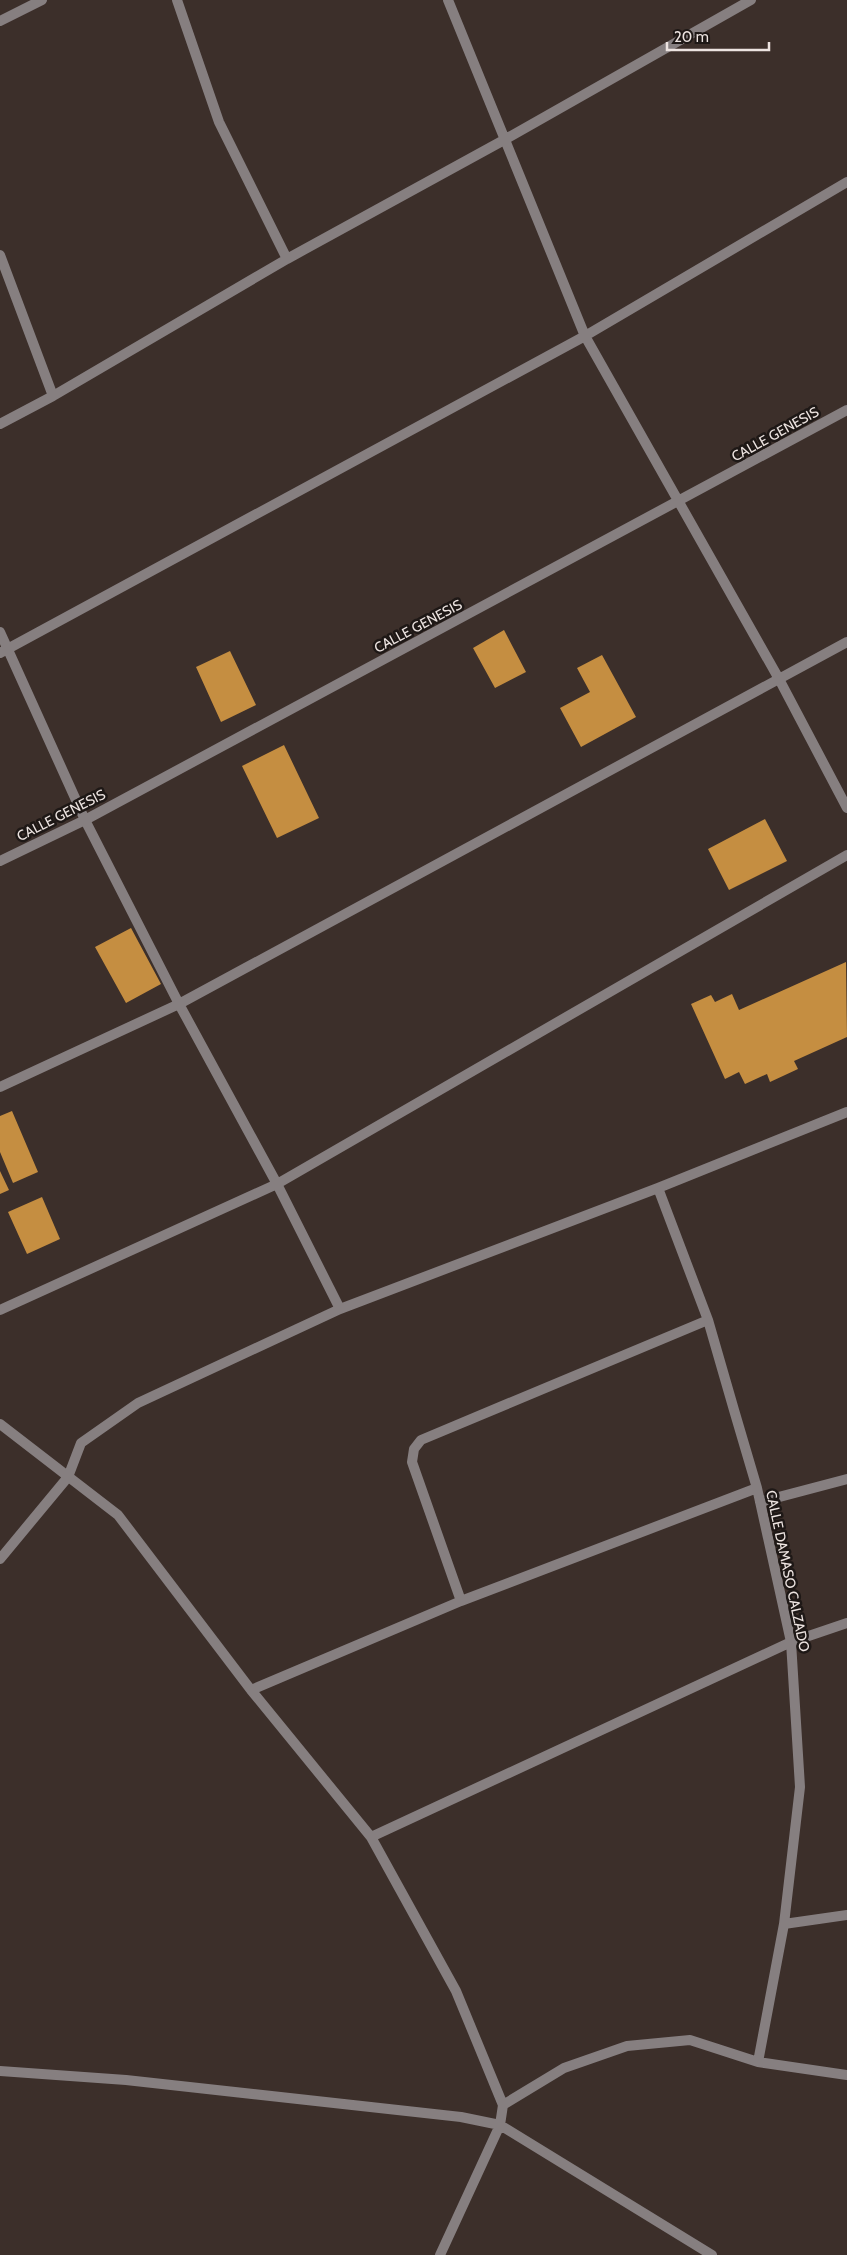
<svg xmlns="http://www.w3.org/2000/svg" width="847" height="2255" font-family="Cabin,sans-serif">
	<style>
		.building { fill: #c58e41 }
		.lines { fill: none; stroke-linecap: round; stroke-linejoin: round }
		.minor { stroke: #867f80; stroke-width: 10 }
		.labels { text-anchor: middle; dominant-baseline: central; stroke-width: 5; stroke-linejoin: round; paint-order: stroke }
		.street-label { font-size: 14px; fill: #ede4e1; stroke: #1e1816 }
	</style>
	<rect width="100%" height="100%" fill="#3c2f2a"/>
	<path class="building" d="M504 630 526 672 495 688 473 648Z
		M230 651 256 705 221 722 196 667Z
		M602 655 636 717 581 747 560 708 590 692 577 668Z
		M284 745 319 818 277 838 242 766Z
		M765 819 787 861 729 890 708 849Z
		M131 928 161 984 126 1003 95 947Z
		M846 962 847 1037 794 1061 798 1069 770 1082 767 1074 745 1084 739 1072 725 1079 691 1004 711 995 715 1002 732 994 739 1010Z
		M12 1111 38 1172 13 1183 0 1152V1116Z
		M0 1171 9 1190 0 1194Z
		M42 1197 60 1239 27 1254 8 1212Z"/>
	<g class="lines">
		<path class="minor" d="M177 0 219 122 287 259
			M448 0 585 336 779 679 847 808
			M0 21 42 0
			M0 255 53 396
			M0 424 53 396 287 259 504 140 751 0
			M0 632 85 820 179 1004 277 1184 340 1309
			M0 653 585 336 847 182
			M0 861 85 820 847 410
			M0 1087 179 1004 847 642
			M658 1188 708 1320 734 1410 757 1488 791 1642 800 1787 784 1924 758 2062
			M0 1310 277 1184 847 855
			M0 1424 118 1515 251 1690 371 1837 456 1991 503 2105
			M760 1502 847 1479
			M0 1559 68 1477 81 1443 138 1403 340 1309 658 1188 847 1112
			M461 1601 412 1462 414 1449 421 1440 708 1320
			M251 1690 461 1601 757 1488
			M371 1837 791 1642 847 1623
			M784 1924 847 1915
			M0 2071 126 2080 461 2117 500 2125 712 2255
			M440 2255 500 2125 503 2105 564 2068 627 2046 690 2040 758 2062 847 2075"/>
	</g>
	<g class="labels">
		<g class="street-label">
			<text transform="translate(775 434) rotate(-29)">CALLE GENESIS</text>
			<text transform="translate(418 626) rotate(-28)">CALLE GENESIS</text>
			<text transform="translate(61 815) rotate(-27)">CALLE GENESIS</text>
			<text transform="translate(788 1571) rotate(78)">CALLE DAMASO CALZADO</text>
		</g>
	</g>
	<path d="M667 42v8h102v-8" fill="none" stroke="#ede4e1" stroke-width="2.5"/>
	<text x="674" y="42" font-size="15" fill="#ede4e1" stroke="#1e1816" stroke-width="4" paint-order="stroke">20 m</text>
</svg>
